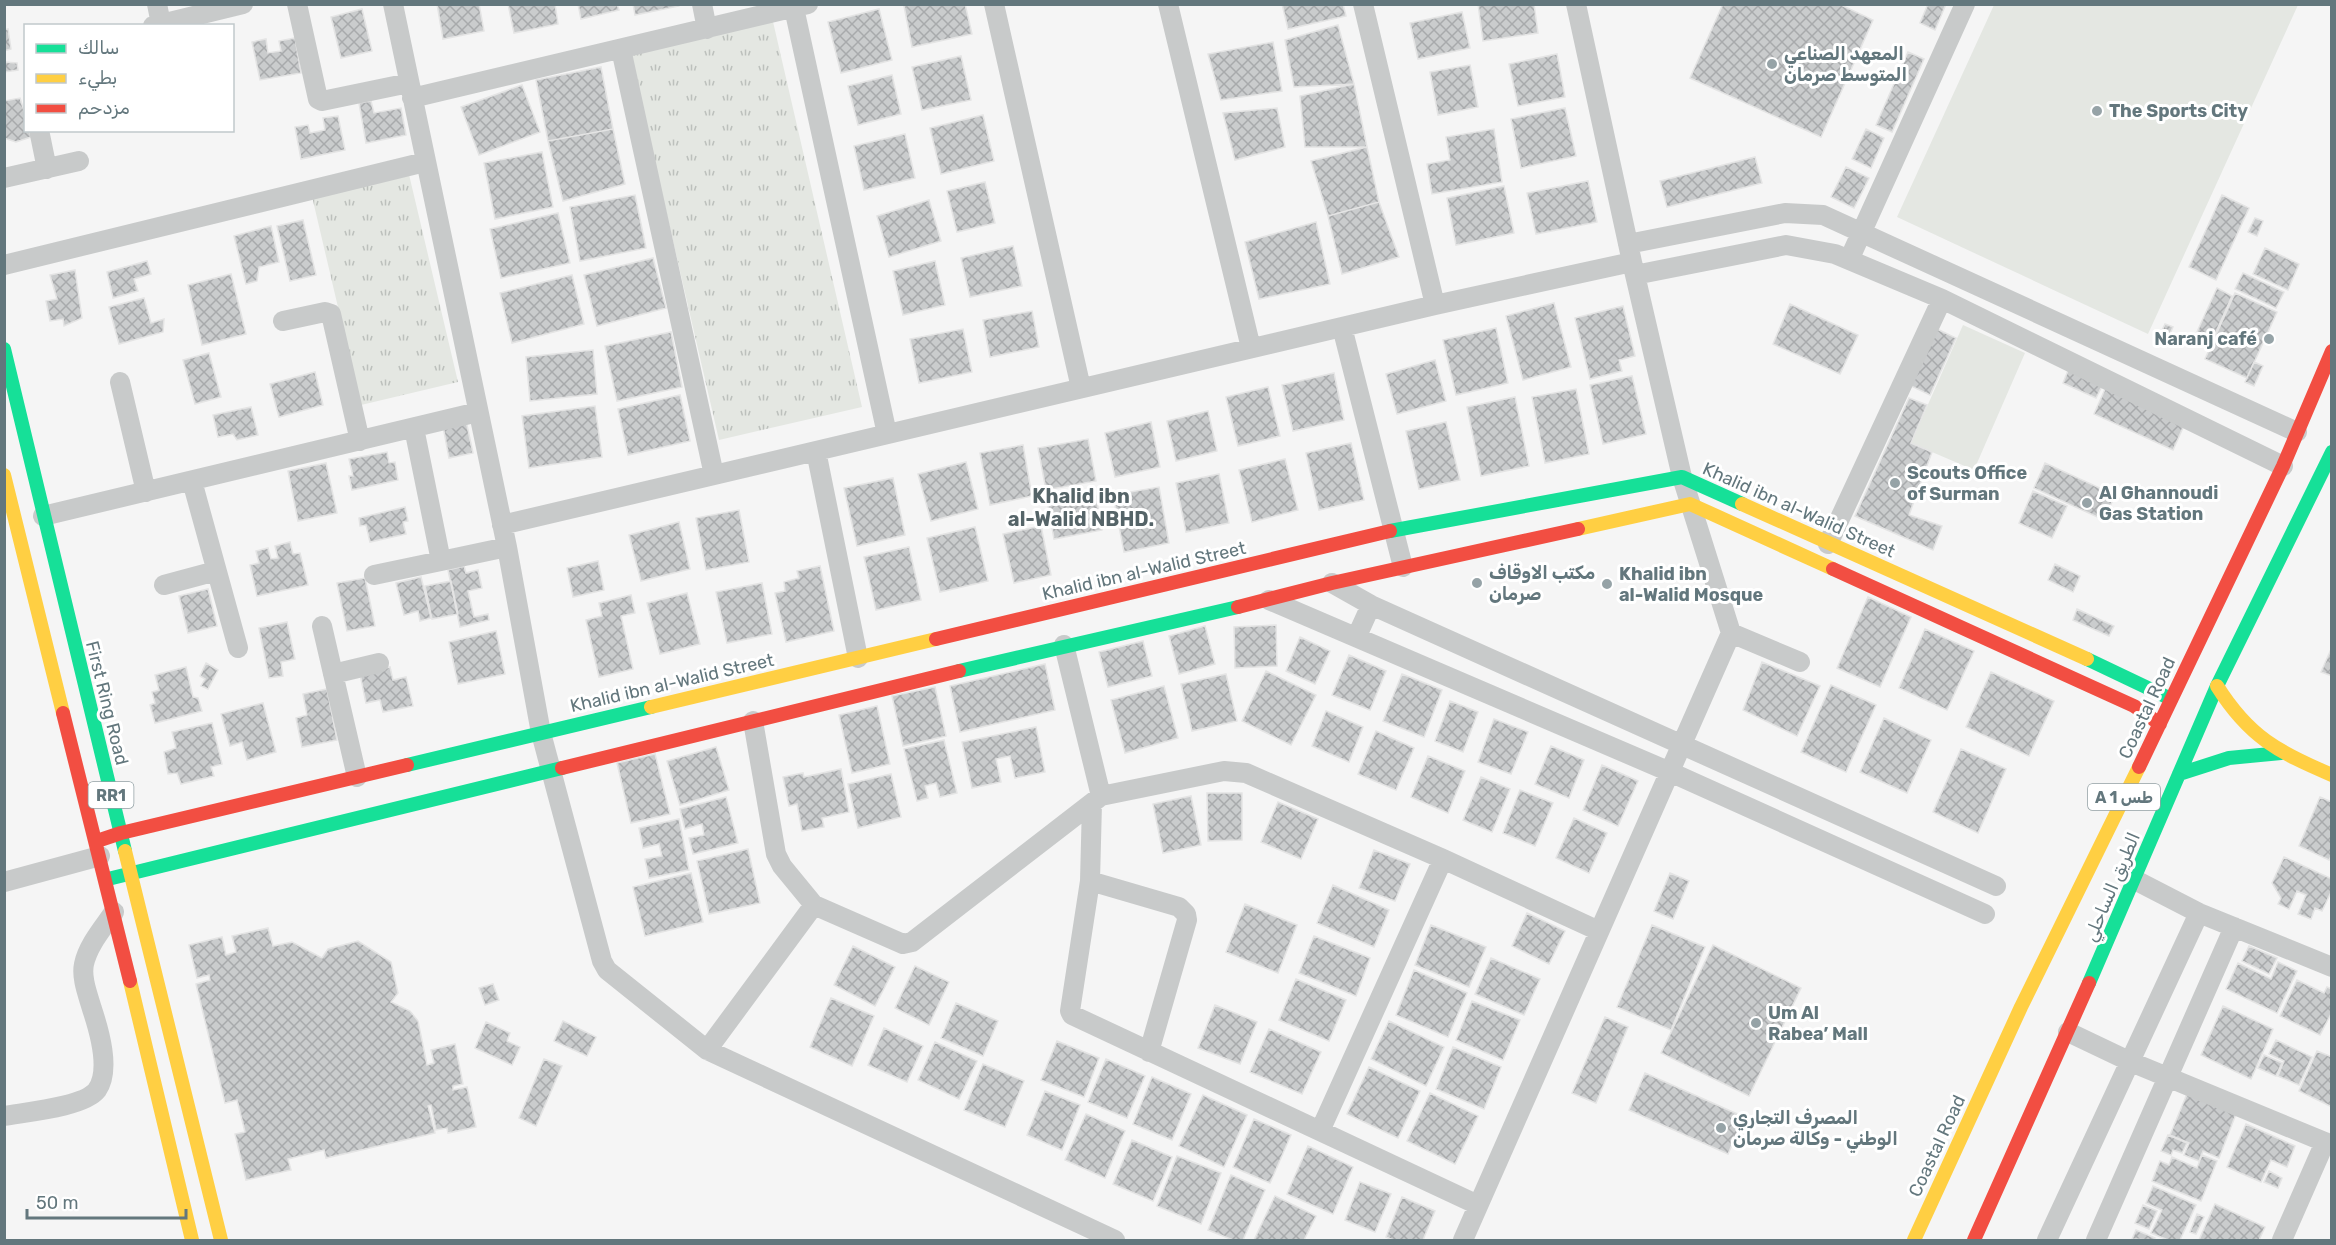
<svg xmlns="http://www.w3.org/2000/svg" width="2336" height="1245" font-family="Rubik,'Noto Naskh Arabic',sans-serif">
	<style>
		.grass { fill: url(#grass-tufts) }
		.garden { fill: #e4e7e2 }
		.building { fill: url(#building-cross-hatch); stroke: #e4e4e4; stroke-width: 1.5 }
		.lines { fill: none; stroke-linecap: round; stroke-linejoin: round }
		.street { stroke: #c8caca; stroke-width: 20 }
		.fast { stroke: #16e098; stroke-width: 14 }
		.slow { stroke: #ffcf43; stroke-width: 14 }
		.jam { stroke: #f24e42; stroke-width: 14 }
		.poi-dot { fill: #96a3a7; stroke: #fff; stroke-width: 2 }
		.labels { text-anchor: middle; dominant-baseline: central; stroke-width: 6; stroke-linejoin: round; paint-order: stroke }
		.shield { fill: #fff; stroke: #92a0a4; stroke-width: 1.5 }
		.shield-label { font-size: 16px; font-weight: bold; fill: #63777d }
		.poi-label { font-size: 18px; font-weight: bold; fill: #63777d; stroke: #fff; text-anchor: start }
		.street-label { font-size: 18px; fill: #63777d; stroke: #fff }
		.neighbourhood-label { font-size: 20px; font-weight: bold; fill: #556468; stroke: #fff }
	</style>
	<defs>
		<pattern id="grass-tufts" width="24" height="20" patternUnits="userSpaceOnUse" patternTransform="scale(1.5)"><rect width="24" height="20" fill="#e4e7e2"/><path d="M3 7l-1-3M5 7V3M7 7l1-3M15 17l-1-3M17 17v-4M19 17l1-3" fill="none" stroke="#bcc0bc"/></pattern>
		<pattern id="building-cross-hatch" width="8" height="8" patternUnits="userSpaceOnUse" patternTransform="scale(1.5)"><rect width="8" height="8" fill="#cacccd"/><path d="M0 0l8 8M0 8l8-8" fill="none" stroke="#a8aaac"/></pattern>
	</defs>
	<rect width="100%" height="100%" fill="#f5f5f5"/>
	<path class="grass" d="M771 13 862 407 719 440 628 46Z
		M407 166 458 382 361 405 310 188Z"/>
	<path class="garden" d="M1994 5H2298L2148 334 1897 217Z
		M1963 325 2025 353 1974 470 1911 443Z"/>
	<path class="building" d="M437 4H479L484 31 443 39Z
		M508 4H555L558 24 514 33Z
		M578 4H617L619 10 581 19Z
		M633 4H679V6L635 15Z
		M912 4H965L972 34 912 47 904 6Z
		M1282 4H1343L1346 16 1288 29Z
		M1478 4H1534L1538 33 1483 41Z
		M1723 4H1839L1873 20 1821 137 1690 78Z
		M1928 4H1946L1935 30 1920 23Z
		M362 9 372 51 341 58 331 17Z
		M879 9 892 60 841 73 828 22Z
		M1462 12 1470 48 1418 59 1410 23Z
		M1338 25 1354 84 1294 87 1285 40Z
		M8 29 11 49 4 51V30Z
		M295 38 301 73 260 80 252 42 266 39 268 53 281 51 279 41Z
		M1273 42 1282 91 1221 100 1208 54Z
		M1908 52 1924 59 1892 132 1876 125Z
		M1557 54 1565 97 1518 106 1509 64Z
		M961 56 971 100 922 110 912 67Z
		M4 62 17 63 18 70 4 72Z
		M1470 65 1478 107 1438 115 1430 72Z
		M601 67 613 129 548 141 536 80Z
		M892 75 901 114 858 125 848 86Z
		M1354 84 1367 147H1305L1300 96Z
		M522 85 540 132 479 155 461 107Z
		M20 98 26 117V130H29L31 137 16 142 4 138V101Z
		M371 101 374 113 401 108 406 135 366 143 359 103Z
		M1277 108 1285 147 1235 160 1223 113Z
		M1565 108 1576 156 1521 168 1511 119Z
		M983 115 994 161 941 174 930 128Z
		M338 116 345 150 301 159 295 127 308 125 310 133 325 130 323 118Z
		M613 129 625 184 563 201 548 141Z
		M1494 129 1502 182 1432 194 1427 164 1450 160 1446 137Z
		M1866 129 1884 138 1871 168 1852 159Z
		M905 134 915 178 864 190 854 146Z
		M1367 147 1379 202 1328 216 1311 161Z
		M542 152 553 207 495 219 484 163Z
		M1755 157 1762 183 1667 207 1660 181Z
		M1846 167 1869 178 1854 208 1831 197Z
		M1588 181 1597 222 1536 234 1527 193Z
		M985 182 995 223 957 232 947 191Z
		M1504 186 1514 233 1456 245 1447 198Z
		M635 195 646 248 580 261 570 207Z
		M2222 195 2249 208 2216 280 2189 267Z
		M929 200 941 241 889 257 877 216Z
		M1379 202 1399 257 1342 274 1328 216Z
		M558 213 570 263 501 278 490 229Z
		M2255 218 2263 221 2257 236 2248 232Z
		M303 220 316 275 290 281 277 226Z
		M1316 222 1330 284 1259 299 1245 242Z
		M271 226 279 262 259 267 257 281 246 284 234 236Z
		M1013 246 1022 286 970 297 961 258Z
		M2265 248 2299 264 2288 290 2253 274Z
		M653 258 666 308 597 326 584 275Z
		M147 261 151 274 134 279 138 291 113 298 107 272Z
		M935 261 945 305 903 315 893 271Z
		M75 270 82 318 64 326 63 319 50 321 46 301 57 299 50 275Z
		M2243 273 2284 292 2276 308 2235 289Z
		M231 274 246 334 202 345 188 285Z
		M572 275 584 324 512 343 500 293Z
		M2217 288 2232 296 2212 341 2196 334Z
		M2235 293 2277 312 2247 378 2205 359Z
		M144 298 151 323 164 319 163 332 119 344 109 307Z
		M1554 303 1571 367 1523 380 1506 316Z
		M1790 304 1858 335 1840 374 1773 344Z
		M1623 306 1635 356 1619 360 1622 371 1590 379 1575 318Z
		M1032 311 1039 347 990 357 983 320Z
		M2165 324 2173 327 2165 345 2157 341Z
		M1496 328 1508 383 1456 395 1443 340Z
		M1935 328 1956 338 1930 395 1909 385Z
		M963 329 972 372 919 383 910 339Z
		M671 332 682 387 617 401 605 346Z
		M593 350 597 394 530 401 526 357Z
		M209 353 221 397 195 404 183 360Z
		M1435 360 1446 401 1397 414 1386 374Z
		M2254 362 2263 366 2254 386 2245 382Z
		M2069 368 2103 384 2096 398 2063 383Z
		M315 372 323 405 279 417 270 384Z
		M1334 373 1344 420 1293 431 1282 385Z
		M1632 376 1646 434 1603 444 1590 385Z
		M1268 387 1280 436 1238 446 1226 397Z
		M2106 387 2185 423 2173 450 2094 414Z
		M1576 389 1589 454 1545 463 1532 397Z
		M680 395 690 441 628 455 618 409Z
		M1515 397 1529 466 1481 476 1467 407Z
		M1909 398 1927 405 1911 443 1932 452 1909 515 1942 526 1933 550 1855 516Z
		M595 406 602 457 529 468 522 416Z
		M251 407 258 435 237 440 233 434 218 437 213 415Z
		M1208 411 1217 451 1176 461 1167 421Z
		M465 416 473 453 449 458 442 421Z
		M1151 422 1160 467 1115 477 1105 433Z
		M1446 422 1460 480 1419 489 1406 431Z
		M1088 439 1096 481 1046 490 1038 448Z
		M1351 443 1364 500 1319 510 1306 453Z
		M1023 445 1032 496 990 505 980 453Z
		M387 452 389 463 395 462 398 480 352 490 349 476H353L349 459Z
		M1285 459 1298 510 1252 522 1239 470Z
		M966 462 978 509 931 521 918 474Z
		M326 463 337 513 298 521 288 471Z
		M2045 463 2115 495 2104 520 2034 488Z
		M1219 474 1229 523 1186 532 1176 483Z
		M893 478 905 535 857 546 844 488Z
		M1159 487 1169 543 1124 552 1113 495Z
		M2033 491 2067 506 2052 538 2019 523Z
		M1096 496 1102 530 1054 539 1048 505Z
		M405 507 408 521 403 522 406 534 370 542 366 525 360 526 359 518Z
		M739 510 749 562 706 570 696 518Z
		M679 522 690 569 641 581 629 535Z
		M1041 526 1051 575 1014 583 1003 534Z
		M975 527 988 581 940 592 927 538Z
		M290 542 293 554 300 553 308 585 257 596 250 565 259 563 256 551 268 548 271 559 278 558 275 546Z
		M909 547 921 600 876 610 864 557Z
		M598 561 604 590 573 597 567 568Z
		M2055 564 2080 576 2073 592 2048 580Z
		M464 566 466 573 478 570 482 588 468 591 474 617 488 614 489 620 460 627 448 570Z
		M820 566 834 631 786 642 775 593 785 591 784 582 799 578 797 571Z
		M421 577 431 618 420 621 418 611 404 615 396 583Z
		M365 578 375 626 347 631 337 583Z
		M451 581 458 614 432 619 425 586Z
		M762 583 772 634 727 643 716 592Z
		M208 589 217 626 188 633 179 596Z
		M687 593 700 644 660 654 647 603Z
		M631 595 635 613 621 616 633 669 599 677 586 620 602 616 599 603Z
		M1868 597 1911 617 1880 687 1837 668Z
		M2077 609 2114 626 2109 636 2073 620Z
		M287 622 295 659 281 662 283 676 269 678 259 628Z
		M1276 625 1277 666 1235 668 1234 627Z
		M1205 626 1215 664 1179 674 1169 636Z
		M1925 629 1974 651 1947 710 1899 688Z
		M496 631 505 674 458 684 449 642Z
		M1300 637 1330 651 1315 684 1286 671Z
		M1143 641 1152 676 1108 687 1099 652Z
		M2332 647V676L2321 672Z
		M1349 655 1386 671 1370 710 1332 695Z
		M1762 662 1820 686 1797 736 1743 710Z
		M206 663 218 670 208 689 201 686 205 679 200 676Z
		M1045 664 1055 710 960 732 950 686Z
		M186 667 193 697 198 698 202 711 155 723 150 705 155 703 152 692 159 690 155 675Z
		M390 667 393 680 406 677 413 706 383 712 380 700 366 703 360 674Z
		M1266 671 1316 695 1291 745 1242 721Z
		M1991 672 2054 701 2029 756 1966 727Z
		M1226 674 1237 721 1192 731 1181 684Z
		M1402 674 1442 690 1424 737 1383 721Z
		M1831 685 1876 705 1846 772 1801 752Z
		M1164 686 1178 738 1125 753 1111 700Z
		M935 687 946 736 903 746 892 696Z
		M327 689 337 740 302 747 296 718 307 715 303 694Z
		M1450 701 1478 712 1463 752 1435 741Z
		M263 703 276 752 247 760 242 742 230 746 221 714Z
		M877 706 890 764 852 773 839 715Z
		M1326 711 1363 727 1349 762 1312 746Z
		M1884 718 1931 740 1907 793 1860 772Z
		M1494 719 1528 732 1511 774 1478 762Z
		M212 723 222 764 211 767 214 776 181 784 177 773 168 774 164 752 176 748 172 732Z
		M1036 727 1045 772 1015 778 1010 756 996 759 1001 782 972 788 962 742Z
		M1376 731 1414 748 1396 790 1358 774Z
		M944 740 957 793 940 797 936 783 925 786 928 798 917 801 904 749Z
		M1551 746 1584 760 1569 798 1535 784Z
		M716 747 729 790 680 805 667 761Z
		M1961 749 2006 769 1978 833 1933 812Z
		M655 754 670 814 631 823 617 763Z
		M1428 756 1465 771 1448 813 1411 797Z
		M1602 765 1638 781 1618 826 1583 810Z
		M841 769 849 812 822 818 824 827 802 831 797 804 789 806 783 777 803 773 804 777Z
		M891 774 901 817 858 828 848 784Z
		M1481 777 1510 789 1492 832 1463 820Z
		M1520 790 1553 803 1535 846 1503 833Z
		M1207 793H1242V840L1208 841Z
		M1191 796 1201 845 1163 853 1153 804Z
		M726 797 738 843 693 854 689 838 704 835 702 824 685 829 680 809Z
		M2320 797 2332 802V854L2329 860 2299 846Z
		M1278 802 1318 819 1301 859 1261 842Z
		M1574 818 1607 833 1589 873 1556 858Z
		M679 819 689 870 649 878 645 859 662 856 659 844 643 848 639 828Z
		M748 849 760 903 709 914 697 861Z
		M1374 850 1410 864 1395 901 1359 888Z
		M2284 857 2332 879V890L2322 911 2315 908 2311 919 2298 914 2306 895 2297 891 2289 909 2278 904 2281 898 2272 883Z
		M691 873 703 922 645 936 633 887Z
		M1670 873 1689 881 1673 919 1654 911Z
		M1333 885 1389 910 1374 947 1317 923Z
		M1245 904 1297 925 1278 973 1226 952Z
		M1527 913 1565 931 1549 964 1512 946Z
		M1431 925 1486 947 1469 987 1415 965Z
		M1652 925 1705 947 1671 1030 1617 1007Z
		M268 928 273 946 292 942 322 958 328 949 358 941 391 962 398 993 391 1002 410 1011 418 1021 427 1065 434 1063 431 1050 455 1044 463 1084 453 1086V1090L467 1087 476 1127 448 1133 447 1128 436 1130 431 1105 428 1106 435 1133 326 1158 324 1150 288 1159 291 1170 246 1180 235 1134 245 1132 237 1100 225 1103 196 984 210 980 209 975 197 978 189 945 222 937 226 955 236 952 232 936Z
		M1314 936 1370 958 1356 996 1299 973Z
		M1713 945 1801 988 1749 1096 1661 1053Z
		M853 946 895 967 875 1006 834 985Z
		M2249 946 2277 958 2269 974 2242 961Z
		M1491 958 1540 979 1524 1015 1475 994Z
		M2278 962 2297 971 2277 1013 2226 989 2238 963 2271 979Z
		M915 966 949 982 929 1025 895 1008Z
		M1414 970 1467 993 1448 1037 1396 1015Z
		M1296 979 1346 1000 1329 1041 1279 1020Z
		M2297 980 2324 993 2327 987 2332 989V1012L2320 1035 2280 1016Z
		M493 984 499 1000 485 1005 479 988Z
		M831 998 874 1016 852 1066 810 1047Z
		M1472 1001 1520 1020 1503 1060 1456 1040Z
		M956 1003 998 1021 983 1056 941 1038Z
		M1215 1005 1257 1022 1240 1064 1198 1048Z
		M2223 1006 2273 1029 2251 1079 2201 1055Z
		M1605 1017 1628 1027 1596 1103 1572 1093Z
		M563 1021 596 1037 587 1056 554 1041Z
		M1389 1021 1444 1047 1426 1086 1371 1059Z
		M486 1022 510 1033 507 1041 520 1047 512 1065 475 1048Z
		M884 1028 923 1046 907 1082 868 1065Z
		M1269 1029 1321 1052 1302 1094 1250 1072Z
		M2276 1040 2312 1057 2299 1085 2278 1076 2284 1061 2269 1054Z
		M1057 1041 1099 1058 1084 1097 1041 1080Z
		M935 1042 977 1061 959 1099 918 1080Z
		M1453 1047 1501 1067 1484 1109 1436 1089Z
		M2317 1051 2332 1057V1107L2299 1091Z
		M2264 1055 2282 1063 2276 1076 2258 1068Z
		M544 1059 562 1066 536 1126 519 1118Z
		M1106 1059 1145 1076 1127 1118 1088 1102Z
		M983 1064 1024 1081 1005 1127 964 1110Z
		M1369 1067 1420 1091 1398 1138 1347 1114Z
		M1645 1073 1744 1117 1728 1154 1629 1110Z
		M1152 1077 1191 1094 1172 1140 1133 1124Z
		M1045 1091 1080 1105 1062 1150 1027 1135Z
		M1430 1093 1478 1116 1455 1164 1407 1141Z
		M2187 1094 2236 1114 2219 1158 2203 1151 2199 1161 2184 1155 2189 1143 2170 1135Z
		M1203 1095 1247 1115 1224 1167 1179 1146Z
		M1086 1114 1125 1131 1105 1178 1065 1160Z
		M1254 1119 1291 1135 1270 1183 1233 1167Z
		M2246 1124 2295 1146 2287 1167 2271 1160 2261 1182 2227 1167Z
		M2168 1135 2187 1143 2182 1153 2173 1150 2171 1155 2161 1151Z
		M1132 1140 1172 1157 1153 1201 1113 1184Z
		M1308 1146 1353 1167 1333 1214 1287 1194Z
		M2202 1155 2217 1161 2201 1201 2152 1181 2160 1161 2169 1165 2172 1157 2197 1168Z
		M1177 1156 1221 1173 1201 1224 1157 1206Z
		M2269 1171 2282 1178 2278 1188 2264 1182Z
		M1231 1175 1265 1190 1243 1240H1233L1208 1230Z
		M1360 1182 1391 1194 1375 1232 1345 1220Z
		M2153 1186 2196 1205 2180 1240H2168L2151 1233 2162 1210 2146 1203Z
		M1275 1196 1316 1216 1304 1240H1254Z
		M1402 1197 1435 1211 1423 1240H1393L1386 1237Z
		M2215 1204 2265 1227 2259 1240H2199Z
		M2143 1205 2157 1211 2149 1229 2135 1223Z
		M2197 1214 2204 1217 2196 1234 2190 1232Z
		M2136 1230 2155 1238 2153 1240 2132 1239Z"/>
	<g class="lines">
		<path class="street" d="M157 4 161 24
			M297 4 318 99 322 101 409 83
			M393 4 507 547 541 733 602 961 607 970 707 1050 1115 1240
			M702 4 707 29
			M994 4 1081 388
			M1168 4 1251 348
			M1363 4 1435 305
			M794 8 887 434
			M153 26 243 4
			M621 49 714 475
			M412 98 808 4
			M39 130 47 169
			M4 178 79 161
			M1628 244 1785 213 1823 215 2297 432
			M1849 260 1965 4
			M4 265 425 162
			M1635 275 1786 245 1835 254 1942 299 2283 466
			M283 321 325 312 331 314 360 441
			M1342 327 1403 567
			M120 382 146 492
			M816 451 858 658
			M192 481 238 648
			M43 516 478 412
			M502 525 1435 305 1632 262
			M1828 544 1942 299
			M441 561 507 547
			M374 575 441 561 414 428
			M1332 583 1371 605 1996 886
			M164 585 216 571
			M1269 600 1670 772 1985 914
			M322 626 357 777
			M1731 633 1800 662
			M1357 636 1371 605
			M1064 645 1101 796
			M333 674 379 663
			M753 721 776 854 782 866 814 905 903 944 912 942 1101 796 1224 771 1246 773 1443 859 1599 931
			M1092 803 1090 881 1070 1011 1072 1015 1478 1205
			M2135 880 2199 913 2332 967
			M1090 881 1179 907 1186 914 1187 920 1149 1052
			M4 882 100 856
			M2068 1032 2131 1062 2332 1145
			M707 1050 814 905
			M4 1116C26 1112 84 1107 97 1090 111 1070 99 1030 92 1009 88 995 81 978 84 964 88 945 103 928 114 912
			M1320 1131 1443 859
			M1463 1240 1731 633 1682 477 1632 262 1576 4
			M2047 1240 2199 913
			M2096 1240 2234 927
			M2282 1240 2325 1142"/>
		<path class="fast" d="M4 349 125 851
			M1390 531 1682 477 1742 504
			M2087 659 2171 699
			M959 671 1238 607
			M407 765 651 707
			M2179 774 2229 758 2281 753
			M108 879 562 768
			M2089 983 2217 686 2332 452"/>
		<path class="slow" d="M4 475 63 713
			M1742 504 2087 659
			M1578 529 1690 504 1833 569
			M2217 686C2249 737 2278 752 2332 775
			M651 707 936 639
			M125 851 221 1240
			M130 981 192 1240
			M1914 1240 2021 1007 2139 767"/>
		<path class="jam" d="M1833 569 2134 706 2160 724
			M1238 607 1332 583 1578 529
			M936 639 1390 531
			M63 713 130 981
			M2139 767 2283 466 2332 351
			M562 768 959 671
			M100 840 121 833 407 765
			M1974 1240 2089 983"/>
	</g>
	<g class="poi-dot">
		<circle cx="1772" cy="64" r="6"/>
		<circle cx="2097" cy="111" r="6"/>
		<circle cx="2269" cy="339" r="6"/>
		<circle cx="1895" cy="483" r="6"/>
		<circle cx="2087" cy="503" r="6"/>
		<circle cx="1477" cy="583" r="6"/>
		<circle cx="1607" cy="584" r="6"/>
		<circle cx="1756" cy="1023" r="6"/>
		<circle cx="1721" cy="1128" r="6"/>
	</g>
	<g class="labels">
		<g class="shield">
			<rect x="88.5" y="782" width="45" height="26" rx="4.5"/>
			<rect x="2088" y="784" width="72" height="26" rx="4.5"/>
		</g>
		<g class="shield-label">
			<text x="111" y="795">RR1</text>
			<text x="2124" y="797">A 1 طس</text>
		</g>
		<g class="poi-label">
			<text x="1784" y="54">المعهد الصناعي<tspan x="1784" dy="21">المتوسط صرمان</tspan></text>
			<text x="2109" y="111">The Sports City</text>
			<text x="2257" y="339" text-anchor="end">Naranj café</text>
			<text x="1907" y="473">Scouts Office<tspan x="1907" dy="21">of Surman</tspan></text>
			<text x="2099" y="493">Al Ghannoudi<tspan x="2099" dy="21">Gas Station</tspan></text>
			<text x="1489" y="573">مكتب الاوقاف<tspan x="1489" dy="21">صرمان</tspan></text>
			<text x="1619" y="574">Khalid ibn<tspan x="1619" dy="21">al-Walid Mosque</tspan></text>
			<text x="1768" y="1013">Um Al<tspan x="1768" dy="21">Rabea’ Mall</tspan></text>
			<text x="1733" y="1118">المصرف التجاري<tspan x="1733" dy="21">الوطني - وكالة صرمان</tspan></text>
		</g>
		<g class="street-label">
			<text transform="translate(1799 510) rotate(24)">Khalid ibn al-Walid Street</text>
			<text transform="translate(1144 571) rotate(-13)">Khalid ibn al-Walid Street</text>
			<text transform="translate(672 683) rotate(-13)">Khalid ibn al-Walid Street</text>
			<text transform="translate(107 703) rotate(76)">First Ring Road</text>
			<text transform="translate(2147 708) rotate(-65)">Coastal Road</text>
			<text transform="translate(2112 887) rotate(-67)">الطريق الساحلي</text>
			<text transform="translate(1937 1146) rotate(-65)">Coastal Road</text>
		</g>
		<g class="neighbourhood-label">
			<text x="1081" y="496">Khalid ibn<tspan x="1081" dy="23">al-Walid NBHD.</tspan></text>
		</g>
	</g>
	<rect width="2336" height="1245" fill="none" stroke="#63777d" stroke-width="12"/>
	<rect x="24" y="24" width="210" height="108" fill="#ffffff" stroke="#c1c9cb" stroke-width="1.5"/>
	<rect x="36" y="44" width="30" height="9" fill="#16e098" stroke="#c1c9cb" stroke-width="1.5"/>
	<text x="78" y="54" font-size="18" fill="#63777d">سالك</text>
	<rect x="36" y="74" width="30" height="9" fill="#ffcf43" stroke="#c1c9cb" stroke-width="1.5"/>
	<text x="78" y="84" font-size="18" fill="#63777d">بطيء</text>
	<rect x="36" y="104" width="30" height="9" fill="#f24e42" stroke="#c1c9cb" stroke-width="1.5"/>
	<text x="78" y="114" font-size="18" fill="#63777d">مزدحم</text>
	<path d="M27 1209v9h159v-9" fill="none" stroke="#63777d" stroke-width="3"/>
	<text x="36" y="1209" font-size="18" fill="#63777d" stroke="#ffffff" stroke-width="4.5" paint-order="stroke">50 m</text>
</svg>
